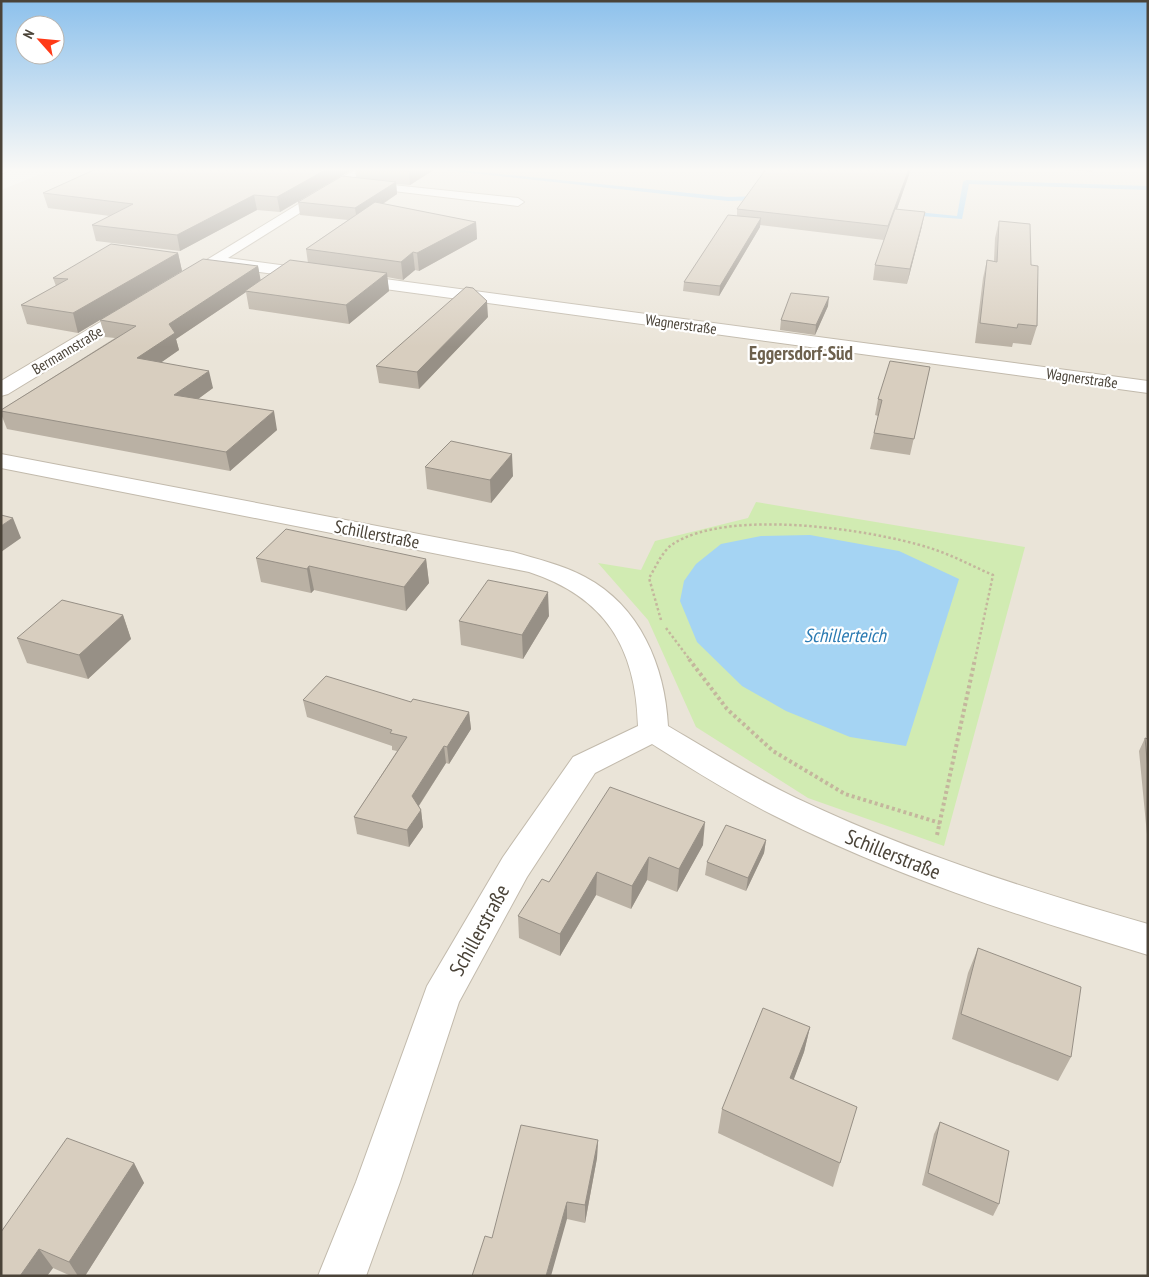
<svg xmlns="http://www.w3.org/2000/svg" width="1149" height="1277" font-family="'PT Sans Narrow',sans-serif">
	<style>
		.residential { fill: #eae4d8 }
		.green { fill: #d1ebb2 }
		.water { fill: #a5d4f3 }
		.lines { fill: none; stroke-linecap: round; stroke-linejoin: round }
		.stream { fill: #a5d4f3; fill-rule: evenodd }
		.lane-casing { stroke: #c2baac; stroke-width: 2 }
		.street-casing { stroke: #c2baac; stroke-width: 2 }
		.path-far1 { stroke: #c4b69d; stroke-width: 2.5; stroke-dasharray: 2.5 2.5; stroke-linecap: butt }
		.path { stroke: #c4b69d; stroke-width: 4; stroke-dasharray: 3 3; stroke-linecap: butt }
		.lane { fill: #fff; fill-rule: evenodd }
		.street { fill: #fff; fill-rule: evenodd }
		.rail-casing { stroke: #999; stroke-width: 3 }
		.rail { stroke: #fff; stroke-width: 2; stroke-dasharray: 6; stroke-linecap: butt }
		.wall { fill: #bab1a4 }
		.shaded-wall { fill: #979086 }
		.building { fill: #d8cebf; stroke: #979086 }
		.labels { text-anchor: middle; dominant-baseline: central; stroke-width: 4.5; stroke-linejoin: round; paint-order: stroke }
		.far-street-label { font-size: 15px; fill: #4a4338; stroke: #fff }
		.street-label { font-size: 18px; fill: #4a4338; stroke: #fff }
		.far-district-label { font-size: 19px; font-weight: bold; fill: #6d614e; stroke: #fff }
		.water-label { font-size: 19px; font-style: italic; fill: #2a7ab2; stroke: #fff }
		.near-street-label { font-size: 21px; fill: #4a4338; stroke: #fff }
	</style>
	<rect width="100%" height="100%" fill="#f5f2ea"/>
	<path class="residential" d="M53 169H1148V1276H1V190Z"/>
	<path class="green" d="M756 502 1025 547 944 846 808 798 696 727 648 620 598 563 641 570 655 541 748 518Z"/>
	<path class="water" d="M810 535 899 551 959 579 906 746 850 737 786 711 742 686 697 642 680 601 684 581 696 564 721 544 761 536Z"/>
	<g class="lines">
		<path class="stream" d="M434 169H450L728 197 761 196 764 198 761 200 728 201Z
			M966 180 1148 186V190L969 184 962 219 908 215 905 213 908 211 957 216 963 182Z"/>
		<defs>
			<path id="lane" d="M364 182 518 198 524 202 518 206 360 187V183Z"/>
			<path id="street" d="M356 169H370L228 258 1148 381V393L216 266 208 269 200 264Z
				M135 304 141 305 144 309 141 313 8 394 1 396V381L129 305Z
				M1 454 513 552C537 559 563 565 585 577 640 606 665 666 668 726 710 751 752 777 796 798 912 853 1026 889 1148 924V955C1019 916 893 876 773 815 731 794 692 769 652 744L595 773 527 877 459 1002 400 1182 366 1276H318L356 1182 427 986 503 857 573 757 638 726C636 647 605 597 529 572L1 468Z"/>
		</defs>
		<use href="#lane" class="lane-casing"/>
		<use href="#street" class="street-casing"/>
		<path class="path-far1" d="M661 620 649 578C656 567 662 551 673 544 728 508 870 529 930 548 952 555 972 566 993 575L975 660
			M666 628 690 660"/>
		<path class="path" d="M689 659 727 709 773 751 845 794 940 823
			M937 835 975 659"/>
		<use href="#lane" class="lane"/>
		<use href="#street" class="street"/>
		<defs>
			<path id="rail" d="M1 173 11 169"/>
		</defs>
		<use href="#rail" class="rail-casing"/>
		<use href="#rail" class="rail"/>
	</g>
	<path class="wall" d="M96 169H353L280 212 257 210 180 251 96 241 92 225 110 216 48 208 43 193Z
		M355 169H435L410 185 396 184 397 194 383 204 476 222 477 239 419 271 415 270 403 280 387 277 389 291 349 324 249 309 246 292 176 339 179 350 161 362 213 388 198 399 277 430 230 471 7 429 1 414V410L115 338 105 337 100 320 258 266 260 280 308 263 306 249 348 220 300 215 298 202 356 177Z
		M911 169 897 209 922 226 907 284 873 280 875 265 884 240 760 225V227L719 296 683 291 684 282 737 216V209Z
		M1051 169H1094L1093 172Z
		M999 221 1031 265 1037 326 1031 345 1013 343 1012 347 975 343 983 278 987 260 994 261 995 238Z
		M178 253 182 271 78 333 27 324 21 305 56 286 53 278Z
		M828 306 815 335 780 330 781 320Z
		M488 317 419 389 379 383 376 366Z
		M930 367 910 455 870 449 878 416 875 415 878 399Z
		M425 467 513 476 491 503 427 489Z
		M256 558 426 559 429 583 406 611 314 590 311 593 261 582Z
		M123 615 131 639 88 679 27 663 17 638Z
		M549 616 523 659 461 645 459 621Z
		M303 700 411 702 469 712 471 729 449 764 446 763 419 806 421 810 423 827 409 847 357 834 354 817 397 751 392 750V746L307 717Z
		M1145 738 1148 739V845L1139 751Z
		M766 840 764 853 746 891 705 875 707 862Z
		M703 845 677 892 647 880 631 909 596 895 560 956 519 938 518 916 549 882Z
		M978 948 1071 1057 1058 1081 952 1039 968 973Z
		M810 1027 804 1052 793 1080 840 1163 833 1187 718 1133 722 1109Z
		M940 1122 999 1204 993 1216 922 1185 934 1134Z
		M598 1140 597 1158 585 1223 567 1219 492 1238Z
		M134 1163 144 1183 85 1276H71L53 1268 47 1276H1Z"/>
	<path class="shaded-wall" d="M327 169H353L280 212 277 197Z
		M412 169H435L410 185 409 171Z
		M909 169H911L886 240 888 226Z
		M396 182 397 194 357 221 355 208Z
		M254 195 257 210 180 251 177 235Z
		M925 212 922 226 907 284 910 269Z
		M761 218 760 227 719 296 720 286Z
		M476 222 477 239 419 271 417 253Z
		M413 252 415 270 403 280 401 262Z
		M178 253 182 271 78 333 73 313Z
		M258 266 261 282 245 291 246 292 176 339 179 350 142 376 137 358 169 324Z
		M387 273 389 291 349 324 346 305Z
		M829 297 828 306 815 335 816 325Z
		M487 301 488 317 419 389 417 372Z
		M209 371 213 388 179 413 174 395Z
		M274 411 277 430 230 471 226 452Z
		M512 454 513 476 491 503 490 480Z
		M13 518 21 538 1 552V526Z
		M426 559 429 583 406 611 404 587Z
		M309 566 314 590 311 593 307 569Z
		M548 592 549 616 523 659 522 635Z
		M123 615 131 639 88 679 79 655Z
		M469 712 471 729 449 764 447 747Z
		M444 746 446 763 414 813 412 796Z
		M421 810 423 827 409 847 407 830Z
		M705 822 703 845 677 892 679 869Z
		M766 840 764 853 746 891 748 878Z
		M649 857 647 880 631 909 632 886Z
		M597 872 596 895 560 956V934Z
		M810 1027 804 1052 785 1103 790 1078Z
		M598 1140 597 1158 585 1223V1205Z
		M134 1163 144 1183 85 1276H78L69 1262Z
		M567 1202V1219L551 1276H546Z
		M39 1249 53 1268 47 1276H20Z"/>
	<path class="building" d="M96 169H327L277 197 254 195 177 235 92 225 133 204 43 193Z
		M385 169H412L409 171Z
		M766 169H909L888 226 737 209Z
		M342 176 396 182 355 208 298 202Z
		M375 202 476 222 417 253 413 252 401 262 306 249Z
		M895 209 925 212 910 269 875 265Z
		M728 215 761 218 720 286 684 282Z
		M999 221 1030 224 1031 265 1038 266 1037 326 1018 324 1017 328 980 323 987 260 997 262Z
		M111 244 178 253 73 313 21 305 68 279 53 278Z
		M203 259 258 266 169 324 175 333 137 358 209 371 174 395 274 411 226 452 1 411V410L136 326 100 320Z
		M290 260 387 273 346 305 245 291Z
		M466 287 473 288 487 301 417 372 376 366Z
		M791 293 829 297 816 325 781 320Z
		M890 361 930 367 914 439 874 433 882 400 878 399Z
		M451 441 512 454 490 480 425 467Z
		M1 515 13 518 1 526Z
		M286 529 426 559 404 587 309 566 307 569 256 558Z
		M488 580 548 592 522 635 459 621Z
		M62 600 123 615 79 655 17 638Z
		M326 676 411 702 413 699 469 712 447 747 444 746 412 796 421 810 407 830 354 817 407 737 390 733 392 730 303 700Z
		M1145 738 1148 739V770Z
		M610 787 705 822 679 869 649 857 632 886 597 872 560 934 518 916 542 879 549 882Z
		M726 825 766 840 748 878 707 862Z
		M978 948 1081 987 1071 1057 961 1014Z
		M763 1008 810 1027 790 1078 857 1107 840 1163 722 1109Z
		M940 1122 1009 1151 999 1204 928 1173Z
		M521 1125 598 1140 585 1205 567 1202 546 1276H472L485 1236 492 1238Z
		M67 1138 134 1163 69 1262 39 1249 20 1276H1V1232Z"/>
	<linearGradient id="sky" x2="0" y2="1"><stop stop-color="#8dc1ec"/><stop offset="0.49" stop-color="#faf9f6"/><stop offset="1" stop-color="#faf9f6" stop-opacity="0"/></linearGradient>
	<rect width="1149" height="347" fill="url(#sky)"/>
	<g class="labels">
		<g class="far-street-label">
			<text transform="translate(681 324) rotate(8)">Wagnerstraße</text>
			<text transform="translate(67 350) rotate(-31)">Bermannstraße</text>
			<text transform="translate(1082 378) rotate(8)">Wagnerstraße</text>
		</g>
		<g class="street-label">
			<text transform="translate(377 534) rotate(11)">Schillerstraße</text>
		</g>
		<g class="far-district-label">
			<text x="801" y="353">Eggersdorf-Süd</text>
		</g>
		<g class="water-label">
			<text x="845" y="635">Schillerteich</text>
		</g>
		<g class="near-street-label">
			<text transform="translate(893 854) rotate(22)">Schillerstraße</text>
			<text transform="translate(479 930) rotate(-61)">Schillerstraße</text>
		</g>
	</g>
	<rect width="1149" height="1277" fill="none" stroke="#4a4338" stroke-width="5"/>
	<g transform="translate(40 40) rotate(297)"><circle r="24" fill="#ffffff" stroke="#b7b4af"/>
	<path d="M0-4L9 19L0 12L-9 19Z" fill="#ff3a18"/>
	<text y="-8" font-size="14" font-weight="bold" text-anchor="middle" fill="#4a4338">N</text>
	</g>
</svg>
